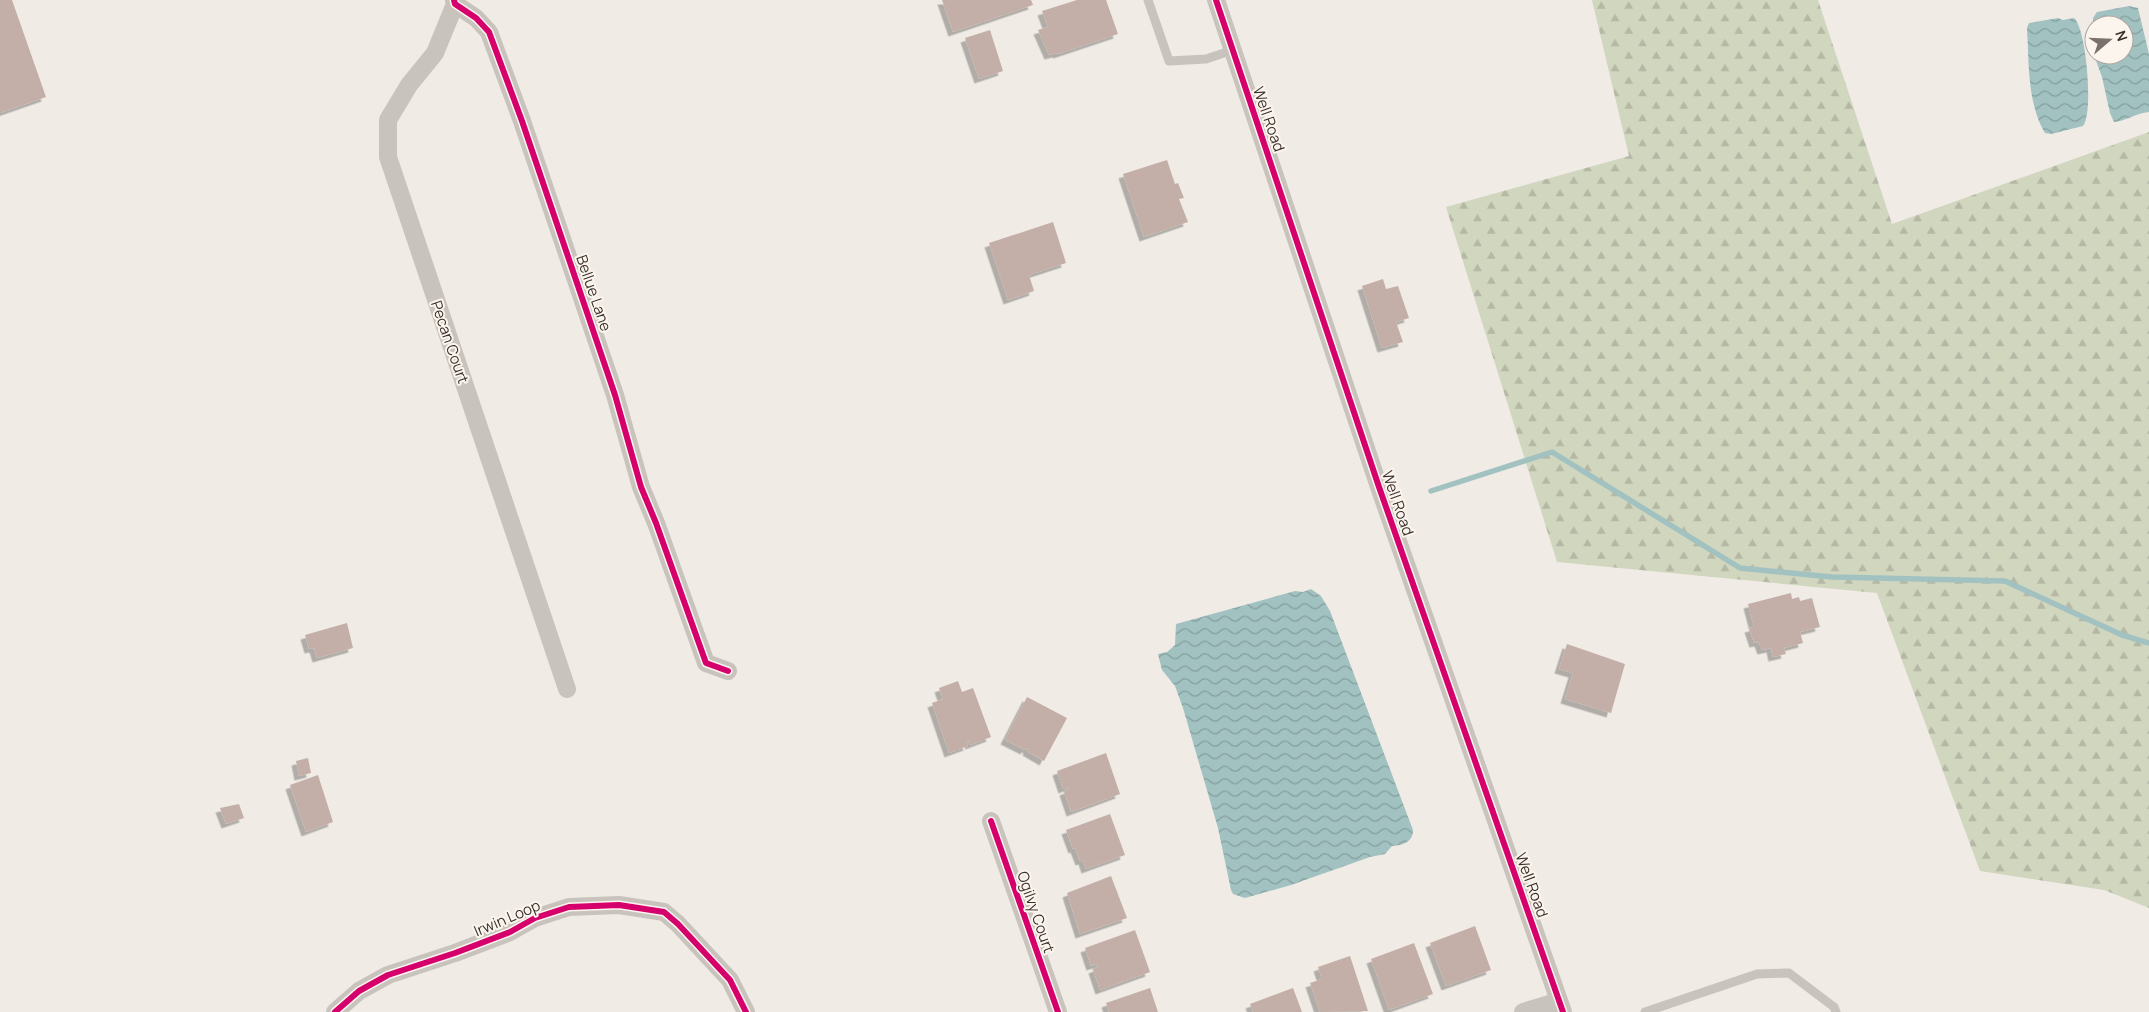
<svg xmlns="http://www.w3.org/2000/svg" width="2149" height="1012" font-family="Manrope,sans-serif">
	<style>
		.forest { fill: url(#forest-firs) }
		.water { fill: url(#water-waves) }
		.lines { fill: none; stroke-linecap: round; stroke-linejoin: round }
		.stream { stroke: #a1c2c1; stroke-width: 5.5 }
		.building { fill: #c3afa7; filter: url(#shadow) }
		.lane { stroke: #c9c3be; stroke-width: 9 }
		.street { stroke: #c9c3be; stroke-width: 18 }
		.cycleway-casing { stroke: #fbf5ee; stroke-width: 9 }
		.cycleway { stroke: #d6006c; stroke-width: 6 }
		.labels { text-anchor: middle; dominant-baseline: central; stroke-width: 4; stroke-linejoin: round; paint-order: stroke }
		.street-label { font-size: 15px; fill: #3b302b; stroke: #fbf5ee }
	</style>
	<defs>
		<pattern id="forest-firs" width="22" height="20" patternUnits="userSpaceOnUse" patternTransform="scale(1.25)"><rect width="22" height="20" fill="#d1d6bf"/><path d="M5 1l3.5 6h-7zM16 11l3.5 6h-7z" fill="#b4b8a4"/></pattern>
		<pattern id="water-waves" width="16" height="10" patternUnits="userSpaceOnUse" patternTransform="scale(1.25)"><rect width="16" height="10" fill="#a1c2c1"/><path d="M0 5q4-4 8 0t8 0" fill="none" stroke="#849e9d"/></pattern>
		<filter id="shadow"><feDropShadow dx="-4.5" dy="4.5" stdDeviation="0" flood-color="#0004"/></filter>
	</defs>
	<rect width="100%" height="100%" fill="#f0ebe5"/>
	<path class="forest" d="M1592 0H1818L1892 224 2149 132V908L2104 890 1980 871 1877 593 1557 562 1446 207 1629 156Z"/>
	<path class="water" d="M2129 6 2138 8 2149 54V112C2136 113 2124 122 2114 122L2110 113 2102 77 2094 55V51V55H2124V25H2094V33L2093 18 2097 12Z
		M2058 18 2063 20 2074 18C2086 27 2094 113 2083 126L2051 134 2045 133C2027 103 2029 62 2027 28L2029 23Z
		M1311 589 1321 596 1330 611 1413 830C1413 843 1402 845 1392 846L1385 854 1370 857 1291 885 1245 898 1233 894 1231 890 1218 828 1183 708 1175 686 1162 670 1158 654 1167 652 1175 645 1176 624 1295 591 1303 592Z"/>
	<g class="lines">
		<path class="stream" d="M1431 491 1552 452 1740 568 1832 577 2005 581 2122 635 2149 643"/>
	</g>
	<path class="building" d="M0 0H12L46 97 0 113Z
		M942 0H1031L1033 5 953 32Z
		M1077 0H1106L1118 34 1058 54 1057 53 1049 55 1038 30 1048 27 1042 11Z
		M990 30 1003 71 979 79 965 38Z
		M1167 160 1175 184 1178 183 1184 198 1179 199 1188 222 1144 237 1123 174Z
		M1053 222 1066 263 1029 275 1034 291 1008 300 989 243Z
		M1383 279 1386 289 1398 286 1409 318 1396 322 1403 342 1382 348 1362 286Z
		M1791 593 1792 599 1799 597 1800 601 1812 598 1820 627 1800 632 1803 643 1784 648 1786 654 1773 657 1771 648 1762 650 1759 642 1754 643 1749 628 1754 627 1748 604Z
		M347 623 353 648 317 658 314 648 309 649 305 635Z
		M1567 644 1625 664 1611 713 1565 699 1573 673 1559 669Z
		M958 681 962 692 973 688 991 737 970 745 968 740 966 741 968 746 949 753 932 703 943 699 939 688Z
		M1027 697 1067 718 1044 761 1027 751 1028 749 1026 748 1025 750 1005 740Z
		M1106 753 1120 794 1071 812 1064 791 1069 789 1068 787 1063 789 1057 771Z
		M308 758 311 773 299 776 296 761Z
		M318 775 333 822 306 832 290 785Z
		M239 804 244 818 226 824 220 808Z
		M1110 814 1125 855 1086 869 1083 860 1080 861 1075 848 1073 849 1066 830Z
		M1111 876 1127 918 1080 934 1067 893Z
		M1475 926 1491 970 1446 986 1430 943Z
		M1135 930 1150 972 1100 990 1093 969 1098 967 1097 964 1091 966 1085 948Z
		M1414 943 1433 994 1389 1010 1371 959Z
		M1350 956 1368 1011 1320 1012 1310 983 1322 979 1318 967Z
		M1150 988 1158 1012H1109L1106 1003Z
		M1293 988 1302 1012H1253L1250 1004Z"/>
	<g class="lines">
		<path class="lane" d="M1148 0 1169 61 1206 59 1233 50
			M1645 1012 1757 974 1789 973 1834 1007 1836 1012"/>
		<path class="street" d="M454 0 455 4 476 18 489 32 522 121 615 395 641 487 656 523 706 663 728 671
			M1216 0 1379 487 1563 1012
			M455 4 435 53 409 85 388 120V157L567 689
			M991 821 1058 1012
			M335 1012 359 991 388 975 455 953 510 932 535 918 569 907 619 905 664 912 678 924 730 980 746 1012
			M1523 1012 1559 1001"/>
		<defs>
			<path id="cycleway" d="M454 0 455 4 476 18 489 32 522 121 615 395 641 487 656 523 706 663 728 671
				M1216 0 1379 487 1563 1012
				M991 821 1058 1012
				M335 1012 359 991 388 975 455 953 510 932 535 918 569 907 619 905 664 912 678 924 730 980 746 1012"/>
		</defs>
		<use href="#cycleway" class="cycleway-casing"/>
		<use href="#cycleway" class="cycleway"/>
	</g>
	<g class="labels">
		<g class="street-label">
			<text transform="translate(1269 119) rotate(71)">Well Road</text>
			<text transform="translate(594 293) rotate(71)">Bellue Lane</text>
			<text transform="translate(450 342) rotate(71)">Pecan Court</text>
			<text transform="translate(1398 503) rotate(71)">Well Road</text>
			<text transform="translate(1532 885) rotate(70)">Well Road</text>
			<text transform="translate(1036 912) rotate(71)">Ogilvy Court</text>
			<text transform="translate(507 918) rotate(-23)">Irwin Loop</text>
		</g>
	</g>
	<g transform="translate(2109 40) rotate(71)"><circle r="24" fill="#fbf5ee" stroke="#aea6a0"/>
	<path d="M0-4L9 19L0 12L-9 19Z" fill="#7a716c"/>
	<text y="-8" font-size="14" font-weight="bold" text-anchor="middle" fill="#3b302b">N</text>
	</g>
</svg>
